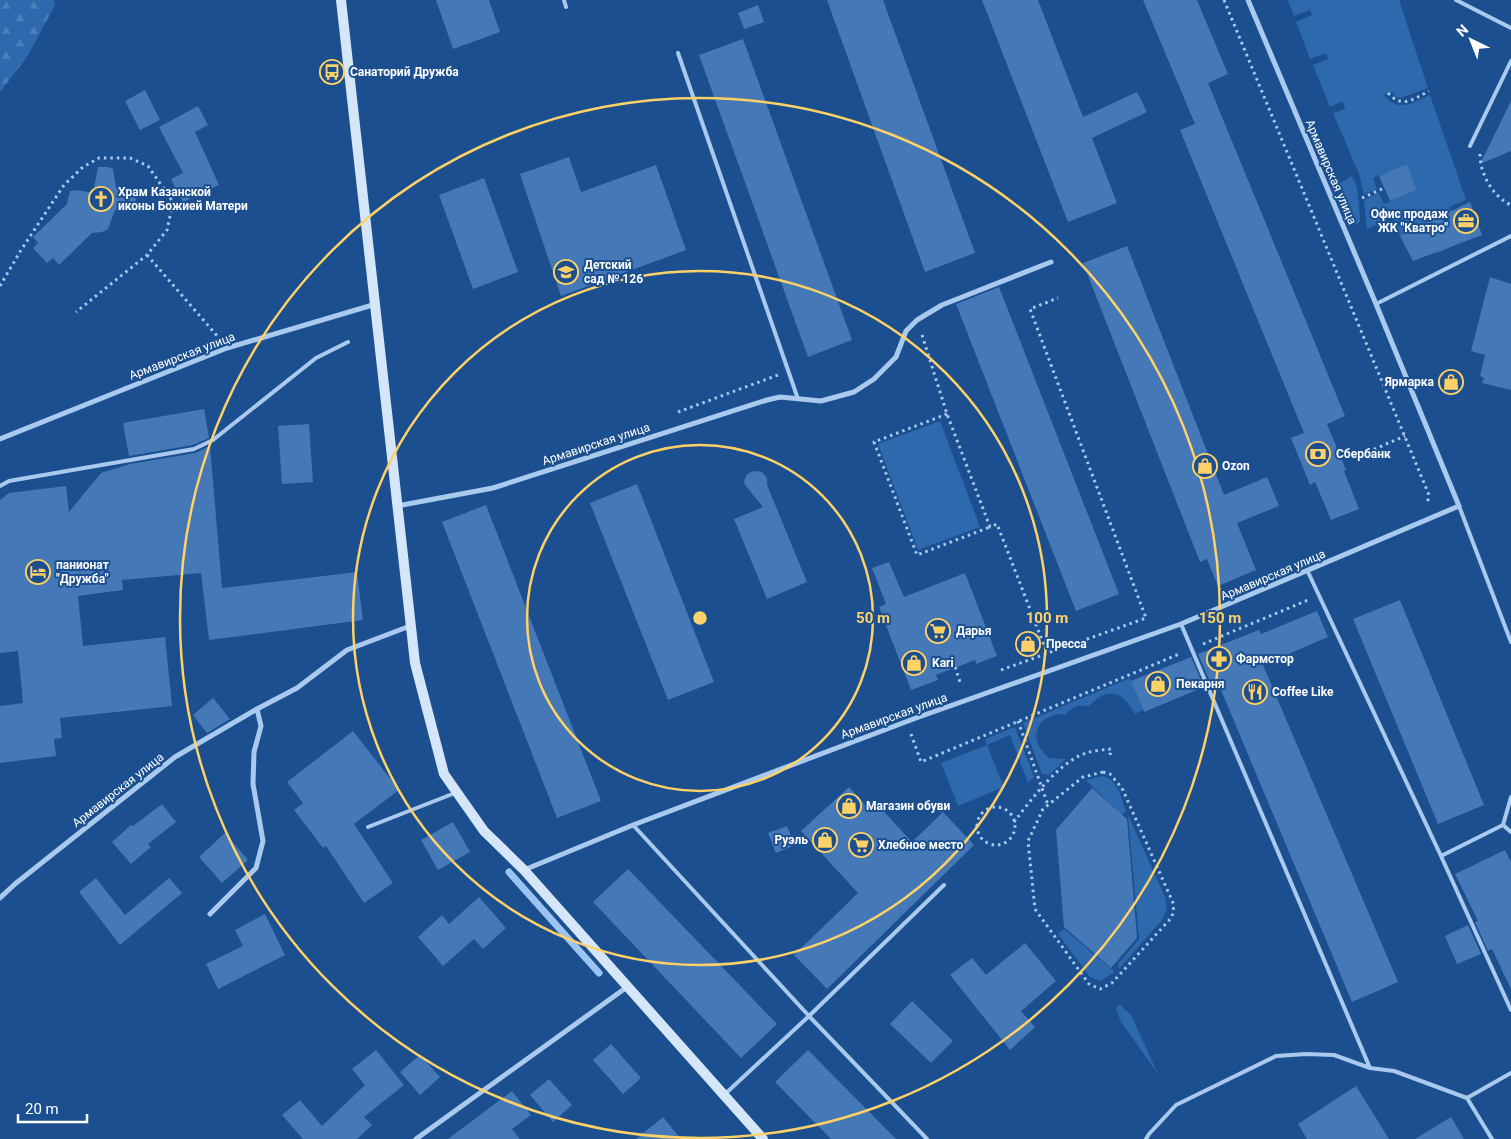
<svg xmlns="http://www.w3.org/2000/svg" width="1511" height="1139" font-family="Roboto,sans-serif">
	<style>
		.green { fill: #2e69ad }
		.forest { fill: url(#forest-firs) }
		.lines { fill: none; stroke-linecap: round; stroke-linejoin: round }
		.stream { stroke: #9cc4f0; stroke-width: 7 }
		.building { fill: #4478b7 }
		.path { stroke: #a9c9ee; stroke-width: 3; stroke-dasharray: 2.5 4; stroke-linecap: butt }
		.lane { stroke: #a9c9ee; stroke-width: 4 }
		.street { stroke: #a9c9ee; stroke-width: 5 }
		.secondary { stroke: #d6e6fa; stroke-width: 10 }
		.ring { fill: none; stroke: #ffd166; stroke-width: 2.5 }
		.labels { text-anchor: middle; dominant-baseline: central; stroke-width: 4; stroke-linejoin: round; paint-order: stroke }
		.poi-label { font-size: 12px; font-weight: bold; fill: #fff; stroke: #1b4f8f; text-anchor: start }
		.street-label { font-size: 12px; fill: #fff; stroke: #1b4f8f }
		.centre { fill: #ffd166; stroke: #1b4f8f; stroke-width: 2.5 }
		.ring-label { font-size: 15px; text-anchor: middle; font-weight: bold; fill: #ffd166; stroke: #1b4f8f; stroke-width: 4; stroke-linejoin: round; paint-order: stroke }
	</style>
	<defs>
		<pattern id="forest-firs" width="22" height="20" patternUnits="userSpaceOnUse" patternTransform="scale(1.25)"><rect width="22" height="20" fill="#2e69ad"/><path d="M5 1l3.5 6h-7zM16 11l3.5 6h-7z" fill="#4d80b9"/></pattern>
	</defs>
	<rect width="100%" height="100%" fill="#1b4f8f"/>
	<path class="green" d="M1288 0H1399L1428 88 1401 98 1396 97 1393 92 1384 95C1398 113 1413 103 1430 95L1466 200 1449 207 1462 242 1438 253 1424 224 1400 236 1392 218 1367 229 1364 200 1379 193 1384 204 1417 190 1407 165 1373 178 1377 189 1364 194 1359 174 1333 113 1345 109 1343 101 1330 107 1313 65 1328 59 1326 53 1310 59 1296 22 1312 15 1310 10 1294 16Z
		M1352 176 1357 187 1360 218V222L1357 224 1354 223 1337 185Z
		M940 421 980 527 918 550 878 444Z
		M1130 678 1143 710 1135 714C1122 691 1109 686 1089 706 1078 704 1072 707 1065 715 1050 711 1033 725 1037 741 1039 748 1044 753 1049 758L1066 759 1049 775 1042 774 1023 723Z
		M1015 727 1034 777 1028 783 1010 735 987 745 1004 787 958 806 941 763 987 745 985 739Z
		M1103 776C1118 780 1121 798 1126 811L1121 815 1086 780Z
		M1128 815 1165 897 1167 909 1162 920 1119 969 1118 964 1139 939Z
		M1064 929 1115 972 1100 981 1090 977 1058 934Z
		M1120 1005 1131 1015 1158 1074 1121 1022 1116 1009 1118 1006Z"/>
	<path class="forest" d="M0 0H54L55 5 27 57 0 92Z"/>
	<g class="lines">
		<path class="stream" d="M509 872 599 973"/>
	</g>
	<path class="building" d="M436 0H489L500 32 453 49Z
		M827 0H883L975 253 925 272Z
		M982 0H1038L1083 117 1137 92 1147 112 1092 138 1117 203 1068 222Z
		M1143 0H1197L1228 74 1208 83 1345 416 1327 424 1346 470 1344 471 1359 509 1331 520 1315 482 1310 485 1291 438 1304 433 1180 130 1195 124Z
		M758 5 764 22 744 29 738 13Z
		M743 39 852 340 808 357 699 55Z
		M145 90 160 120 140 130 125 101Z
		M1511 101V151L1480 164Z
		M198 106 208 125 195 132 219 185 183 202 171 179 183 173 159 127Z
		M569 157 581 192 656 165 686 250 561 296 520 174Z
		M1407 164 1417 190 1390 201 1379 176Z
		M98 167H108L113 169 116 188 133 193 136 199 134 207 128 209 115 210 108 229 102 232 92 233 59 265 53 258 47 263 33 248 38 243 33 237 67 204 70 191 77 190 93 193Z
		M484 178 518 272 473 289 439 195Z
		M1470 202 1482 235 1413 261 1400 236Z
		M1127 246 1224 495 1267 477 1279 506 1237 523 1256 570 1218 586 1207 559 1200 562 1083 263Z
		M1490 277 1511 284V390L1482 383 1484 378 1480 376 1485 355 1471 351Z
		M999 287 1119 594 1076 611 956 304Z
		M204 409 209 438 193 445 129 456 123 423Z
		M309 424 313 482 282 484 278 426Z
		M210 446 222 588 357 572 363 620 209 640 201 573 122 580 123 590 78 596 83 646 165 637 172 706 60 718 62 738 54 739 56 756 0 763V706L23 703 18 651 0 653V500L9 493 66 486 69 512 101 473 130 464 195 453Z
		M754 471 762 472 767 478V485L807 582 767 599 734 519 763 507 745 485 744 481 747 474Z
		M637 484 714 682 668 700 590 503Z
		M486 505 601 801 557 818 442 522Z
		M889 562 904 597 965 573 997 656 976 664 975 660 936 675 938 680 911 690 879 607 886 604 872 568Z
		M1400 600 1484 805 1438 824 1353 619Z
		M1317 611 1328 637 1263 665 1398 982 1352 1002 1218 683 1213 685V683L1211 684 1198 654 1259 630 1261 634Z
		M1191 657 1204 687 1144 712 1131 681Z
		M213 698 230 719 207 733 193 715Z
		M353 731 399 790 354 824 393 883 364 903 326 846 323 848 294 810 303 803 287 782Z
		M849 787 868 808 875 802 912 842 943 812 974 845 827 989 794 955 858 893 801 831Z
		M1092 788 1127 819 1137 938 1111 968 1064 927 1056 830Z
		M162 804 176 822 148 844 151 847 131 864 112 842 131 825 133 826Z
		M453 822 470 852 438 870 421 840Z
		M787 826 795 845 776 853 768 833Z
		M225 833 248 860 222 883 199 857Z
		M1505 850 1511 862V989L1492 949 1488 951 1475 922 1478 921 1455 874Z
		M628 869 777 1024 741 1058 593 902Z
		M96 878 125 915 169 878 182 893 120 945 79 892Z
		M479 897 506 928 483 949 474 939 443 966 418 937 442 915 449 924Z
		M265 914 285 955 218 989 206 964 243 946 235 930Z
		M1468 925 1481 954 1457 964 1445 936Z
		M1025 943 1056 981 1021 1011 1035 1027 1010 1050 950 975 972 958 986 975Z
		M912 1001 953 1041 931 1063 890 1024Z
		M611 1044 641 1078 623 1094 593 1060Z
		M376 1050 404 1085 364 1117 372 1125 357 1139H303L282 1115 300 1100 322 1126 365 1085 352 1069Z
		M808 1050 896 1139H831L775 1082Z
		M420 1055 440 1077 420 1095 400 1072Z
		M549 1079 572 1105 553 1122 530 1095Z
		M1356 1086 1389 1139H1307L1298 1124Z
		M512 1091 531 1115 512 1129 520 1139H448Z
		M663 1117 681 1139H636Z
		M1451 1117 1464 1139H1415Z"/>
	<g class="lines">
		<path class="path" d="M1224 0 1429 495 1427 504
			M1388 93C1402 109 1414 99 1429 91
			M1480 154C1480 174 1493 197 1511 205
			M1362 198 1384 188
			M147 255 219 338
			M0 286 21 250 64 185 83 167 99 158H130L148 166 173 202 167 230 147 255 76 312
			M922 335 947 414 990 527 997 524 1047 653
			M678 412 778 375
			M947 414 874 442 917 555 990 527
			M1356 457 1405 436
			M1203 644 1308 600
			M955 667 961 685
			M1001 670 1146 618 1030 309 1058 298
			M1018 721 1048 805
			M911 734 921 762 1179 654
			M1103 772 1110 774 1122 788 1174 905 1172 917 1112 983 1100 989 1089 984 1035 909 1028 841 1043 809 1083 777Z
			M977 826a19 19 0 1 1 38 0a19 19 0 1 1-38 0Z
			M1014 822C1031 800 1052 771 1077 757 1087 751 1100 750 1111 749L1110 755"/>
		<path class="lane" d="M564 0 566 7
			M1456 0 1511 28
			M678 53 798 399
			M1470 146 1511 61
			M1376 304 1511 236
			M0 486 9 481 194 449 213 440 316 358 348 342
			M1459 506 1511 642
			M1308 572 1441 856
			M1181 624 1370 1068
			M1511 797 1503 825 1511 832
			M633 825 809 1016 724 1095
			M1503 825 1441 856 1511 1010
			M368 827 455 793
			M1467 1098 1511 1073
			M927 1139 809 1016 944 885
			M1146 1139 1149 1134 1176 1105 1276 1056 1306 1054 1334 1055 1370 1068 1394 1071 1467 1098 1492 1139"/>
		<path class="street" d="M0 439 227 348 376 304
			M397 506 493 488 767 400 780 397 821 401 854 392 874 379 896 357 906 331 917 320 942 305 1051 262
			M524 870 633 825 916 718 1181 624 1459 506 1376 304 1248 0
			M0 898 15 884 175 757 257 709 297 688 347 650 410 626
			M210 914 256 868 263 841 253 784 254 752 261 726 257 709
			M416 1139 627 987"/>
		<path class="secondary" d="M341 0 415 663 444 774 484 831 524 870 763 1139"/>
	</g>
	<g class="ring">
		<circle cx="700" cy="618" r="173"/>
		<circle cx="700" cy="618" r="347"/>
		<circle cx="700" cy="618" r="520"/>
	</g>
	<defs>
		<symbol id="bus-ring" viewBox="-11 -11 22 22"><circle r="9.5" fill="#1b4f8f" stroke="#ffd166" stroke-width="1.5"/><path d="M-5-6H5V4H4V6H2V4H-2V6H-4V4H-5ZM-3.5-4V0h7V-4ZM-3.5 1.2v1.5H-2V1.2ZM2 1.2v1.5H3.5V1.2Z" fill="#ffd166"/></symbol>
		<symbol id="church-ring" viewBox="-11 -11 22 22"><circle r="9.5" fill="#1b4f8f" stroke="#ffd166" stroke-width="1.5"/><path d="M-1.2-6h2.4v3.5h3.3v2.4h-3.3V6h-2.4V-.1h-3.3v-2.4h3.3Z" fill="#ffd166"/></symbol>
		<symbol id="office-ring" viewBox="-11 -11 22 22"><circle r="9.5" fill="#1b4f8f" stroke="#ffd166" stroke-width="1.5"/><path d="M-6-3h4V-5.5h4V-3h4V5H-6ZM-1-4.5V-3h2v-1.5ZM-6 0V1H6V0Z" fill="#ffd166"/></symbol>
		<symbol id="school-ring" viewBox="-11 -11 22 22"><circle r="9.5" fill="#1b4f8f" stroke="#ffd166" stroke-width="1.5"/><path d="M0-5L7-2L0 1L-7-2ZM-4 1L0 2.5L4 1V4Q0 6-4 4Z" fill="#ffd166"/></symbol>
		<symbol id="shop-ring" viewBox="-11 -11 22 22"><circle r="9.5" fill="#1b4f8f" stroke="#ffd166" stroke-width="1.5"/><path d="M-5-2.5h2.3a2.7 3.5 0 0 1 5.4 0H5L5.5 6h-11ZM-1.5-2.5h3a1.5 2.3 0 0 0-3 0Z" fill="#ffd166"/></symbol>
		<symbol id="bank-ring" viewBox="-11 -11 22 22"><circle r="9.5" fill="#1b4f8f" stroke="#ffd166" stroke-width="1.5"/><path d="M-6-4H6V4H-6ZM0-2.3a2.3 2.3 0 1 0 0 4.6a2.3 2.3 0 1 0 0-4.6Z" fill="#ffd166"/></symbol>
		<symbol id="hotel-ring" viewBox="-11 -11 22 22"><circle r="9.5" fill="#1b4f8f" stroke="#ffd166" stroke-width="1.5"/><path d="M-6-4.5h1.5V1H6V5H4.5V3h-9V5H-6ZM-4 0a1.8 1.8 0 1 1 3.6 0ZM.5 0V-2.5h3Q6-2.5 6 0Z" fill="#ffd166"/></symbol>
		<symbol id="supermarket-ring" viewBox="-11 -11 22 22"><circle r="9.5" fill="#1b4f8f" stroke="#ffd166" stroke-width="1.5"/><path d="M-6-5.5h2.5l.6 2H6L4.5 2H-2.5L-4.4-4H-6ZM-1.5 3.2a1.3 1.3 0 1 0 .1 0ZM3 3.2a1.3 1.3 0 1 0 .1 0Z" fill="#ffd166"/></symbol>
		<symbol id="pharmacy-ring" viewBox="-11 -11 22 22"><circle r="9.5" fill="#1b4f8f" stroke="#ffd166" stroke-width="1.5"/><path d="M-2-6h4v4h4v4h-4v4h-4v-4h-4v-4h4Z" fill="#ffd166"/></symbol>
		<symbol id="restaurant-ring" viewBox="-11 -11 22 22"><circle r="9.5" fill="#1b4f8f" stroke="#ffd166" stroke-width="1.5"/><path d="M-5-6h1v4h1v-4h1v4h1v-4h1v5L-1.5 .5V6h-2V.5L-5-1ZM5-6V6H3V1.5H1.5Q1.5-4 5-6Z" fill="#ffd166"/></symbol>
	</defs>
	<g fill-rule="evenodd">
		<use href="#bus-ring" x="318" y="58" width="28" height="28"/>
		<use href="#church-ring" x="87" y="185" width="28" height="28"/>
		<use href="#office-ring" x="1452" y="207" width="28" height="28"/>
		<use href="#school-ring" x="552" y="258" width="28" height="28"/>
		<use href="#shop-ring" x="1437" y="368" width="28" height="28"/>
		<use href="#bank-ring" x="1304" y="440" width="28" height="28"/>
		<use href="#shop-ring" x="1191" y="452" width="28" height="28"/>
		<use href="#hotel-ring" x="24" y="558" width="28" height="28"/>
		<use href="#supermarket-ring" x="924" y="617" width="28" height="28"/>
		<use href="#shop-ring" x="1014" y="630" width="28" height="28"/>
		<use href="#pharmacy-ring" x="1205" y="645" width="28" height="28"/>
		<use href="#shop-ring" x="900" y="649" width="28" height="28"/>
		<use href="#shop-ring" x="1144" y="670" width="28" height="28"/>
		<use href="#restaurant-ring" x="1241" y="678" width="28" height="28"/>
		<use href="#shop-ring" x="835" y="792" width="28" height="28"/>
		<use href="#shop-ring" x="811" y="826" width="28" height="28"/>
		<use href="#supermarket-ring" x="847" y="831" width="28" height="28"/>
	</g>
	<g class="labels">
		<g class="poi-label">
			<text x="350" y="72">Санаторий Дружба</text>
			<text x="118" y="192">Храм Казанской<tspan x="118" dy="14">иконы Божией Матери</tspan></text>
			<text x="1448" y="214" text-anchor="end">Офис продаж<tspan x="1448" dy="14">ЖК "Кватро"</tspan></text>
			<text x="584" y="265">Детский<tspan x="584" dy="14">сад № 126</tspan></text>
			<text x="1434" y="382" text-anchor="end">Ярмарка</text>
			<text x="1336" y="454">Сбербанк</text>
			<text x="1222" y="466">Ozon</text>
			<text x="56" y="565">панионат<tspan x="56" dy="14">"Дружба"</tspan></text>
			<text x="956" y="631">Дарья</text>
			<text x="1046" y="644">Пресса</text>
			<text x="1236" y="659">Фармстор</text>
			<text x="932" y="663">Kari</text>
			<text x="1176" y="684">Пекарня</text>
			<text x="1272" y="692">Coffee Like</text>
			<text x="866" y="806">Магазин обуви</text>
			<text x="808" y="840" text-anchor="end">Руэль</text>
			<text x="878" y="845">Хлебное место</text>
		</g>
		<g class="street-label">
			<text transform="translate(1331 172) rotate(67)">Армавирская улица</text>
			<text transform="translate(182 356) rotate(-21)">Армавирская улица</text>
			<text transform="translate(596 444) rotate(-18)">Армавирская улица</text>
			<text transform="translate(1273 575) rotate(-23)">Армавирская улица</text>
			<text transform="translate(894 716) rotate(-20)">Армавирская улица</text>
			<text transform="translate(118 790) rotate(-38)">Армавирская улица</text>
		</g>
	</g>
	<circle cx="700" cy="618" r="8" class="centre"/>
	<g class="ring-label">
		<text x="873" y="623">50 m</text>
		<text x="1047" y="623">100 m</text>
		<text x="1220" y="623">150 m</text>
	</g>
	<g transform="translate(1471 40) rotate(317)" stroke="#1b4f8f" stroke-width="4" paint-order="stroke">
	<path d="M0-4L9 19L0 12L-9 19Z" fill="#ffffff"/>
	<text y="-8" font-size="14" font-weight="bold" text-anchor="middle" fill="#ffffff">N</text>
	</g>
	<path d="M18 1114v8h69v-8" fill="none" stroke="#ffffff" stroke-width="2.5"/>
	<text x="25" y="1114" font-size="15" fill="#ffffff" stroke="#1b4f8f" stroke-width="4" paint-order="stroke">20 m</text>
</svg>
